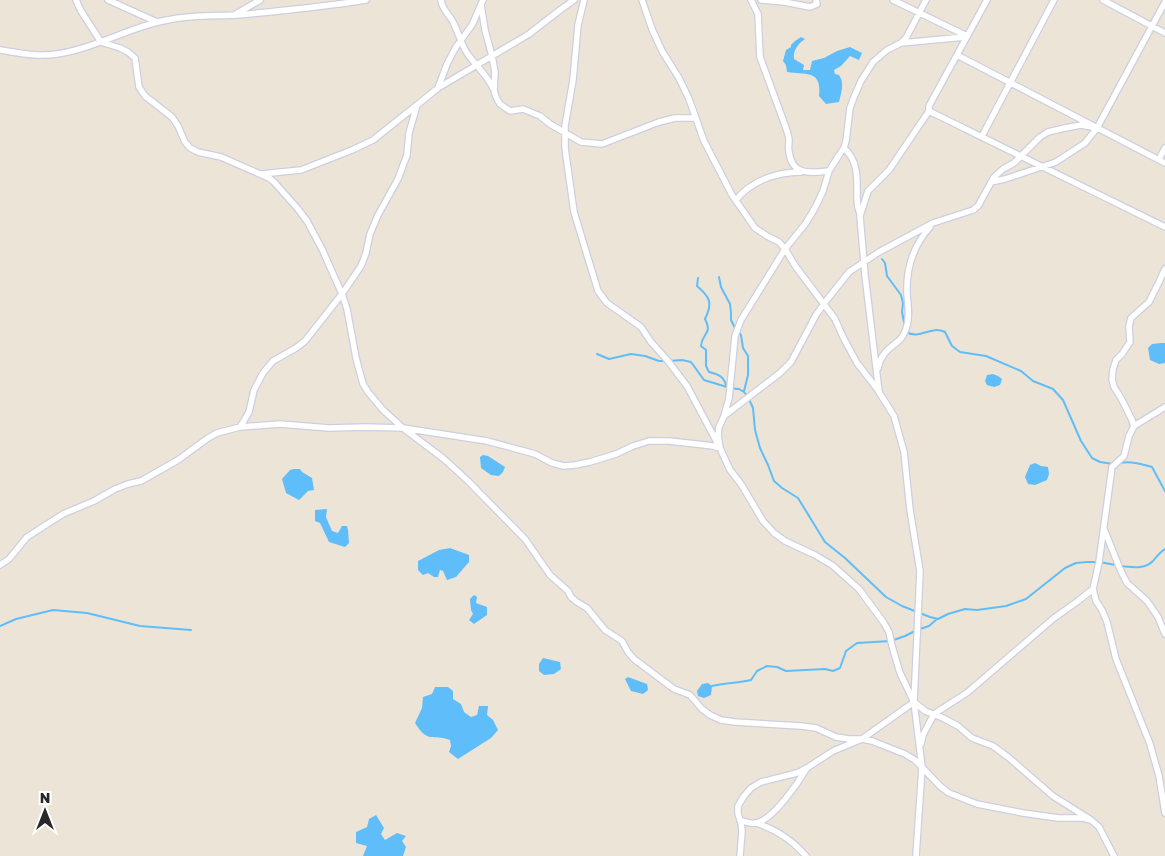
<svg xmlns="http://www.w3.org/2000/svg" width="1165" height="856" font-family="'Golos Text',sans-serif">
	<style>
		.water { fill: #5fbdf9 }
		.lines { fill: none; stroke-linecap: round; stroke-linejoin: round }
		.stream { stroke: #5fbdf9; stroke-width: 2 }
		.minor-casing { stroke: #cccee2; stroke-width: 8 }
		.minor { stroke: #fff; stroke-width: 5.5 }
	</style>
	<rect width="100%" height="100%" fill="#ece5d7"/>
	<path class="water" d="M801 37 805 39C798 44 793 50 794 59L804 65 803 70H810L812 61 824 58 837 51 850 47 862 53 859 60 850 56 841 66 834 70 835 74 839 75C845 83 841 93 839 102L826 104 819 96C822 70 807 75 787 72L786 65 783 61 786 50 791 47V45L795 41Z
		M1161 343H1165V363L1159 364 1150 360 1148 348 1152 344Z
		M993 374 998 376 1002 379 1000 385 994 387 987 385 985 381 987 375Z
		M483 455 488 456 505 467 503 472 499 476 491 475 481 468 480 457Z
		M1035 463 1041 466 1048 467 1049 474 1047 480 1035 485 1028 484 1025 477 1030 465Z
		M294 469H300L302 472 312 478 314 490 308 491 299 500 286 493 282 479 290 470Z
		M327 509 326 517 332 531 338 533 342 526H347L348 530 349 543 345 547 329 542 320 523 315 521V510Z
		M450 548 469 555V562L456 577 447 580 443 571 440 570 438 577H434L428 573 423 575 418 570V561L439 550Z
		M474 595 477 597 476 603 487 607V615L474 624 469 620 473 614 471 610 470 599Z
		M543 658 560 662 561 669 554 674 544 675 539 671V664Z
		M628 677 647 684 648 690 643 694 631 691 625 679Z
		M708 683 712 686 711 695 704 698 698 696 697 691 702 684Z
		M435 687H448L453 691V699L461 704 464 712 471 717 477 715 479 706H488L487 715 493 720 498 730 491 738 458 759 449 752 451 746 450 740C432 733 429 745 415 723L422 708 423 697 432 694Z
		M376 815 384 828 381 834 385 840 397 833 406 836 402 841 406 847 403 856H363L367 846 356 843V832L367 827 369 819Z"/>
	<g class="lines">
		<path class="stream" d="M882 259 885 263 887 276 901 295 903 303 902 312 905 327
			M719 277 721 287 730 304 731 313V320L735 328
			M698 278 697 286C710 297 713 303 705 319 713 335 702 332 701 346L706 350V366L709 372C720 375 724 376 727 388L739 389 744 392 748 397 753 408 755 430 760 448 768 465 774 481 782 488 798 498 825 542 845 558 886 597 902 606 930 617 938 619 948 614 965 609 977 610 1006 606 1026 599 1065 568 1076 563 1087 562H1099L1116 565
			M738 331 741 335 743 348 748 356V375L744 391
			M906 332C921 340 930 325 945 332L952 346 960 352 986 356 1021 371 1033 381 1053 389 1063 400 1081 441 1092 458 1100 462 1113 464
			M597 354 609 359 631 354 645 356 659 361H664
			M669 361 682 360 691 362 704 380 727 387
			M1120 463C1131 461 1141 464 1152 467L1165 491
			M1120 566C1132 567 1144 570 1153 561 1157 556 1160 552 1165 549
			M0 626 16 619 53 610 87 613 140 626 191 630
			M920 629 929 626 937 619
			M712 686C725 683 738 683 751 680L757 671 767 666 777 667 786 671 825 669 833 671 840 668 846 651 857 643 891 641 905 636 915 631"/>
		<defs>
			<path id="minor" d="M76 0 81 11 101 42 120 48 128 52 135 58 139 87 145 96 172 117 178 126 185 142 190 148 198 152 221 157 269 178 274 182 298 209 307 221 322 249 342 294 347 309 356 358 363 384 368 392 383 410 403 428 444 459 468 481 525 539 550 575 568 591 571 597 577 602 587 608 605 630 622 641 628 652 634 659 674 689 690 695 702 709 710 715 721 720 735 722 801 726 816 728 836 737 849 739H862L872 741 905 754 915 760 941 787 949 793 977 804 1023 813 1058 818H1083L1091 820
				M108 0 157 22
				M441 0C442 10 450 15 454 24 459 34 461 44 467 53 475 65 487 75 493 88
				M584 0 578 25 573 80 565 126V148L574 212 598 291 607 303 641 327 651 342 668 361 687 386 720 448 730 470 741 484 763 521 774 533 785 541 815 555 832 565 859 589 884 623 889 632 892 646 900 673 914 702 925 711 943 718 958 726 972 738 993 746 1008 757 1053 796 1091 820 1099 827 1114 856
				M642 0 652 29 662 51 679 78 689 99 704 141 732 195 755 228 767 236 779 242 785 249 796 267 835 319 843 337 857 363 878 390
				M751 0 758 14 760 57 786 128C787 132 789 136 789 140 789 144 788 148 789 152 792 176 810 173 829 171
				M761 0 784 2 810 7 817 4 816 0
				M893 0 967 36
				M987 0 929 106V111L1165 227
				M1103 0 1165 33
				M481 5 485 30 492 56 495 72 494 90 496 97 500 104 510 111 523 109 540 116 550 124 581 142 602 144 659 122 675 118H696
				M236 14 260 0
				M901 43 965 37
				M0 50C18 53 38 57 57 54 97 48 133 25 173 19 194 15 216 16 237 15 280 11 323 7 366 0
				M957 55 1165 163
				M438 88 447 64 456 47 472 25 483 0
				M982 136 1054 0
				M844 148C859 162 857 179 857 198 857 203 858 209 860 214
				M1159 159 1165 148
				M261 174 301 170 352 150 373 140 417 105
				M991 182 1005 179 1056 162 1085 143 1097 128 1165 2
				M736 200C751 181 776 172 801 172
				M878 368C879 363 881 358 884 354 892 343 901 344 906 329 910 318 908 306 907 294 906 269 913 246 930 227
				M1165 407 1134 426 1129 436 1124 456 1112 467 1099 562 1093 589 1096 601 1102 610 1107 622 1116 659 1150 744 1159 776 1165 813
				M724 416 729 398 735 336 741 320 785 249 806 223 816 206 823 191 829 171 839 155 844 148 846 141 850 108 854 97 861 81 873 62 887 50 901 43 906 38 926 0
				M1134 426 1132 420 1121 398 1114 387 1112 379 1113 369 1116 360 1122 354 1130 342 1129 326 1131 318 1149 302 1159 282 1165 269
				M240 427 245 419 249 412 254 390 263 373 273 361 296 348 305 341 342 294 361 266 366 253 370 234 378 215 398 179 407 155 409 133 417 105 438 88 529 34 560 10 574 0
				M1104 529 1120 569 1127 583 1147 601 1158 617 1165 634
				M0 565 9 559 27 537 63 514 94 501 115 489 128 484 141 481 178 460 208 438 217 433 240 427 280 424 329 428 366 427 403 428 487 441 535 454 552 463 564 466 575 465 590 462 616 454 633 446 649 441H669L696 444 713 446 720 448 718 435 719 427 724 416 780 373 791 362 816 315 826 301 849 272 879 252 933 223 973 210 978 206 994 177 1003 169 1014 163 1040 137 1048 132 1065 128 1081 125 1097 128
				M921 744 923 735 934 714 968 692 1054 618 1078 601 1093 589
				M740 820C745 822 750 824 756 823 773 820 798 783 807 768
				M756 823C775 829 793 841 806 856
				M740 856 742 831 741 823 738 814V806L744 796 751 788 761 782 797 773 807 768 833 751 862 739 914 702
				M916 856 922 767 914 702 920 571 910 510 904 452 894 416 879 392 865 275 860 216 868 191 889 170 929 111"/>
		</defs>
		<use href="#minor" class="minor-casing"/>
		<use href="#minor" class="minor"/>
	</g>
	<g transform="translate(45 811)" stroke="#ffffff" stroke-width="4" paint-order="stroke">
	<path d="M0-4L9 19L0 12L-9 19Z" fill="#272727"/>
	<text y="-8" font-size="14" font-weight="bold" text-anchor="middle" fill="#272727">N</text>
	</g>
</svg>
